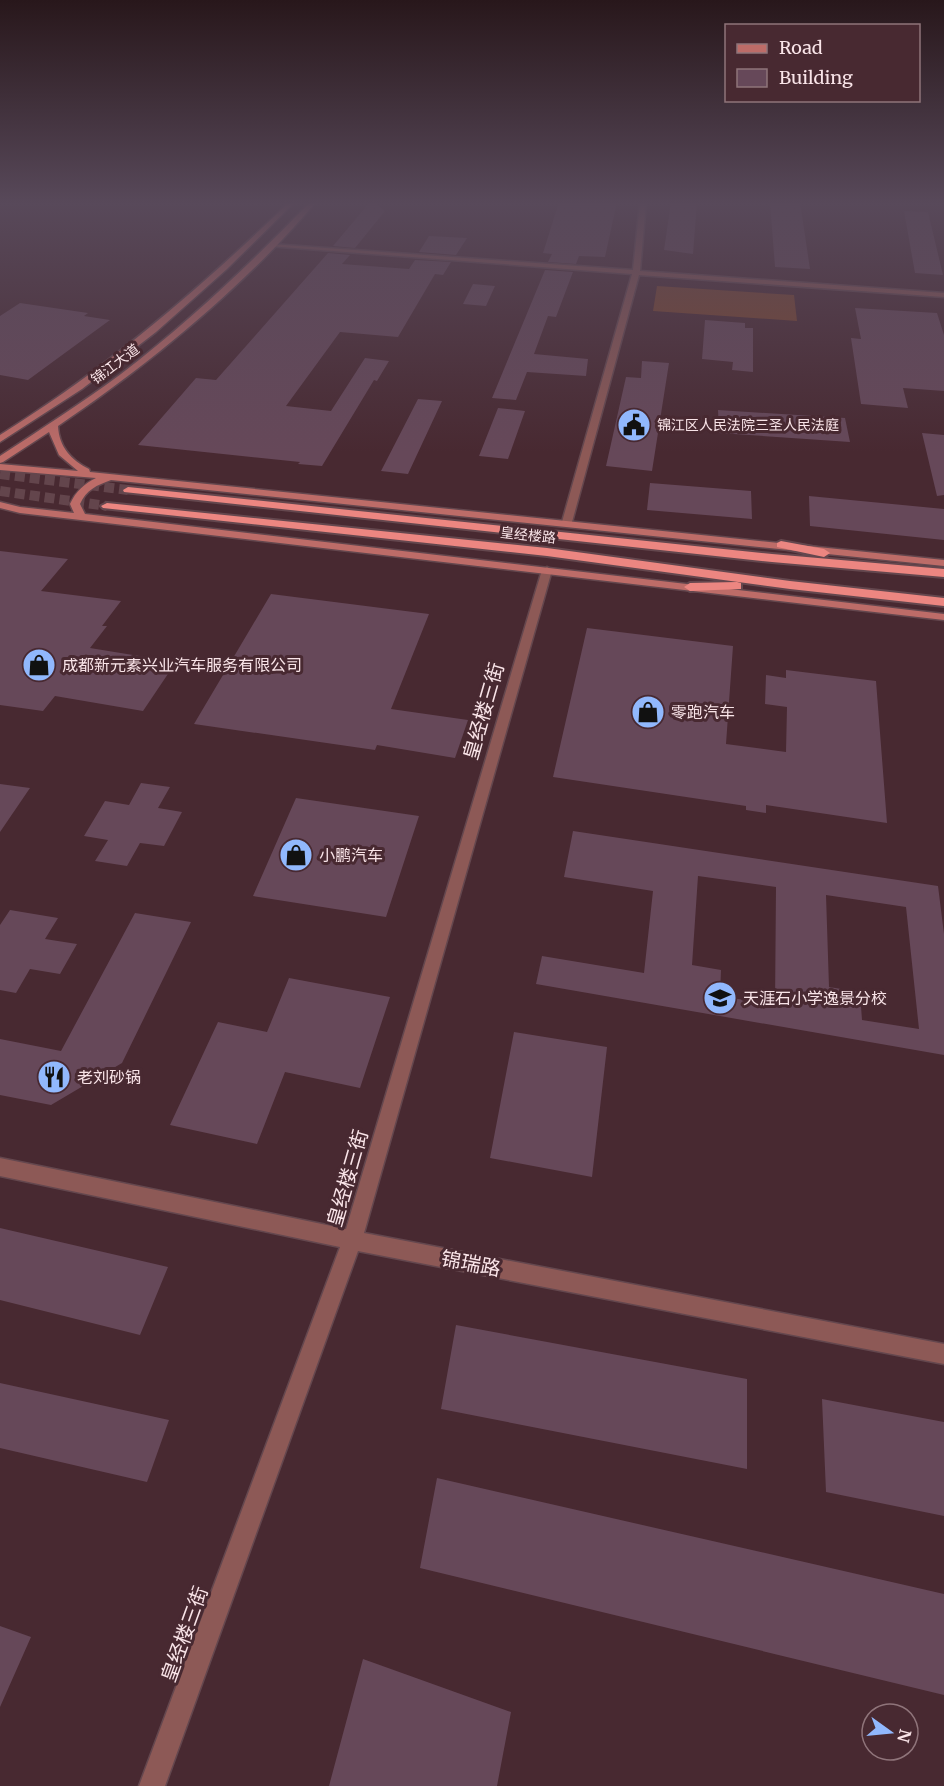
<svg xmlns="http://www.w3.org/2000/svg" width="944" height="1786" font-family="Merriweather,'Noto Sans SC',serif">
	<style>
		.green { fill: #7b452c }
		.building { fill: #664859; fill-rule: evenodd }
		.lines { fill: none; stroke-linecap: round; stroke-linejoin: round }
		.trunk-tunnel { stroke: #63454c; stroke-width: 10; stroke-dasharray: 10 5; stroke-linecap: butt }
		.tertiary-casing { stroke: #64474e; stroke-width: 3 }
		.secondary-casing { stroke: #64474e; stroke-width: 3 }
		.trunk-casing { stroke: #64474e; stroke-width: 4 }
		.tertiary { fill: #8d5956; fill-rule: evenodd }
		.secondary { fill: #bd6c68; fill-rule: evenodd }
		.trunk { fill: #ec8681; fill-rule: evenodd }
		.labels { text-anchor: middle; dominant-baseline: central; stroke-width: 6; stroke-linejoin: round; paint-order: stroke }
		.far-street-label { font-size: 14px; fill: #f9e4e8; stroke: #482931 }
		.far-poi-label { font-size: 14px; fill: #f9e4e8; stroke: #482931; text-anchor: start }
		.poi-label { font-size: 16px; fill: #f9e4e8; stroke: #482931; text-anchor: start }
		.near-street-label { font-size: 20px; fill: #f9e4e8; stroke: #482931 }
	</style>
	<rect width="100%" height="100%" fill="#482931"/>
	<path class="green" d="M657 286 794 295 797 321 653 311Z"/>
	<path class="building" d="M370 202H374L385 211 355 248 333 246Z
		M559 202H617L605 257 579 256 576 264 548 262 552 254 543 253Z
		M671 202H697L693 254 664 250Z
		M770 202H800L810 269 775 267Z
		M904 211 928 212 943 275 915 273Z
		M429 236 467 238 456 255 419 252Z
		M328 253 350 255 342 264 409 269 415 260 451 262 443 275 435 274 398 337 340 332 286 406 331 411 365 358 389 361 377 381 374 380 322 466 298 464 300 462 138 445 196 378 216 380Z
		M545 270 573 272 556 317 548 316 534 354 588 359 586 376 527 372 516 400 492 398Z
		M473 284 495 286 486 306 463 304Z
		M20 303 88 313 84 316 110 320 28 380 0 375V316Z
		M855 308 937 313 944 335V391L903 388 908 408 861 404 851 338 861 339Z
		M705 320 745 323V328H753V372L732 370 733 362 702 359Z
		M642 361 669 363 652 471 606 466 626 377 641 378Z
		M418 399 442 401 408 474 381 471Z
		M498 408 525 411 508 459 479 456Z
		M718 410 845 418 850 442 719 433Z
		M922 433 944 435V495L937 496Z
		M650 483 751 491 752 519 647 510Z
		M809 496 944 509V540L810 526Z
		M0 551 68 559 41 591 121 601 102 626H107L90 648 176 662 143 711 55 696 43 711 0 705Z
		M271 594 429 614 391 709 468 720 455 758 377 745 375 750 194 724Z
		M587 628 733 646 726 744 786 752 787 707 765 704 766 675 786 678V670L876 681 887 823 766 805V813L746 810V806L553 777Z
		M141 783 170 787 158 808 182 812 164 846 140 843 127 866 95 861 108 840 84 836 105 801 129 805Z
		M0 784 30 788 0 832Z
		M296 798 419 816 386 917 253 896Z
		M573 831 938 886 944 934V1055L536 984 542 956 644 973 653 891 564 877ZM698 876 776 887 775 1005 720 996 721 970 692 965ZM826 895 906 907 919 1029 862 1020 860 992 829 987Z
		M10 910 58 918 45 939 77 944 60 974 30 969 16 993 0 990V925Z
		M135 913 191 922 122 1063 51 1105 0 1095V1039L61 1051Z
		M289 978 390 997 360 1088 285 1072 257 1144 170 1125 218 1022 267 1032Z
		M514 1032 607 1047 592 1177 490 1158Z
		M0 1228 168 1267 140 1335 0 1300Z
		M456 1325 747 1379V1469L441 1409Z
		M0 1383 169 1420 147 1482 0 1448Z
		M822 1399 944 1422V1516L826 1492Z
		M437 1478 944 1594V1695L420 1568Z
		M0 1626 31 1637 0 1707Z
		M363 1659 511 1712 497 1786H329Z"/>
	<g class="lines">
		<path class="trunk-tunnel" d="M0 474 128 490
			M0 491 107 506"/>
		<defs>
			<path id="tertiary" d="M640 202H646L640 271 944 293V297L639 275 572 522 567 525 562 522 632 274 268 246 271 244 633 270Z
				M547 567 552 570 364 1233 944 1344V1364L358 1251 165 1786H139L340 1247 0 1176V1158L346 1229 542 570Z"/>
			<path id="secondary" d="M289 202H295L227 269 156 332 82 389 0 442V435C106 369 200 289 289 202Z
				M310 202H316C245 286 149 365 58 426 59 447 71 460 89 469L90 472 944 560V566L111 480C97 485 86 490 80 504L85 514 944 614V620L20 513 0 508V502L20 507 74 513 70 504C76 491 84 484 96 478L0 470V464L78 471 59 455 49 432 3 462 0 463V456C41 429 82 403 121 374 189 322 251 263 310 202Z"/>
			<path id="trunk" d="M128 487 772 554 944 569V577L772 562 124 492 123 490Z
				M107 503 547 548 790 581 944 598V606L790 589 547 556 103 508 101 506Z
				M781 541 824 549 830 553 824 557 777 547V543Z
				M737 582 741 583V589L690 591 684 587 690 583Z"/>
		</defs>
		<use href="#tertiary" class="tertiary-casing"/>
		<use href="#secondary" class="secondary-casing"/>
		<use href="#trunk" class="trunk-casing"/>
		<use href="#tertiary" class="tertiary"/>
		<use href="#secondary" class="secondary"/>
		<use href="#trunk" class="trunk"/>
	</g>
	<linearGradient id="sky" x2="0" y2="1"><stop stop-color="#28171b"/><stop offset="0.45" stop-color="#58495a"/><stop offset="1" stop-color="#58495a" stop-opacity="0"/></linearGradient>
	<rect width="944" height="452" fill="url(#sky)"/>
	<defs>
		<symbol id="civic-disc" viewBox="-11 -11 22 22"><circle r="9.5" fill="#91b8fd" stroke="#482931"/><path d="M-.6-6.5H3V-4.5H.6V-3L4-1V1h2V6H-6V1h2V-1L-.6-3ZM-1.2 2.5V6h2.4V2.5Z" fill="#111"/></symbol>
		<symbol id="shop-disc" viewBox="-11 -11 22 22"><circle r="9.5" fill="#91b8fd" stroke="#482931"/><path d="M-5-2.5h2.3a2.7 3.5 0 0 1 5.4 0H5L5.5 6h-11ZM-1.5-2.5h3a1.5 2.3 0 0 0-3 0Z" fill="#111"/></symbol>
		<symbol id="school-disc" viewBox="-11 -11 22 22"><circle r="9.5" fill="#91b8fd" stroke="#482931"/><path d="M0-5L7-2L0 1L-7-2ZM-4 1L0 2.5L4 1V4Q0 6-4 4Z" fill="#111"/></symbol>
		<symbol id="restaurant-disc" viewBox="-11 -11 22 22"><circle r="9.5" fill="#91b8fd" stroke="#482931"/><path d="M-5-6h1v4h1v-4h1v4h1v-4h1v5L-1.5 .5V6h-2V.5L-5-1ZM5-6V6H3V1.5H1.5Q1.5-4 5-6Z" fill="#111"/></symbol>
	</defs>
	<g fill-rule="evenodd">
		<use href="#civic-disc" x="615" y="406" width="38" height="38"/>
		<use href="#shop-disc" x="20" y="646" width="38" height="38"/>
		<use href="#shop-disc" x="629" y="693" width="38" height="38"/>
		<use href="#shop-disc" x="277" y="836" width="38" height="38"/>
		<use href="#school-disc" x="701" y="979" width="38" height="38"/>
		<use href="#restaurant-disc" x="35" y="1058" width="38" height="38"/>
	</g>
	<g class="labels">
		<g class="far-street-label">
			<text transform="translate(115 364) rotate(-37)">锦江大道</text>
			<text transform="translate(528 535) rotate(6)">皇经楼路</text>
		</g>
		<g class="far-poi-label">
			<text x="657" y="425">锦江区人民法院三圣人民法庭</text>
		</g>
		<g class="poi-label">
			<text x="62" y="665">成都新元素兴业汽车服务有限公司</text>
			<text x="671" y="712">零跑汽车</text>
			<text x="319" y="855">小鹏汽车</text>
			<text x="743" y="998">天涯石小学逸景分校</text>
			<text x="77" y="1077">老刘砂锅</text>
		</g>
		<g class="near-street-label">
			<text transform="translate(483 711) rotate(-74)">皇经楼三街</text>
			<text transform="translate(347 1178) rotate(-74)">皇经楼三街</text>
			<text transform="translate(471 1263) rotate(11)">锦瑞路</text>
			<text transform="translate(184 1634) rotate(-70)">皇经楼三街</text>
		</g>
	</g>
	<rect x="725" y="24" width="195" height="78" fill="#482931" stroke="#8f747a" stroke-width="1.5"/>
	<rect x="737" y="44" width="30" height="9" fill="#bd6c68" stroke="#8f747a" stroke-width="1.5"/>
	<text x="779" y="54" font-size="18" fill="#f9e4e8">Road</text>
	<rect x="737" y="69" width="30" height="18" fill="#664859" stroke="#8f747a" stroke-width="1.5"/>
	<text x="779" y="84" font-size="18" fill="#f9e4e8">Building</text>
	<g transform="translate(890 1732) rotate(105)"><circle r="28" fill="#482931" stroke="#8f747a" stroke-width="1.5"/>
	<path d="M0-4.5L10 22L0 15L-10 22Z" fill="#91b8fd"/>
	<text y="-9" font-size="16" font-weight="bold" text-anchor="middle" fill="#f9e4e8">N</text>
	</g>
</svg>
